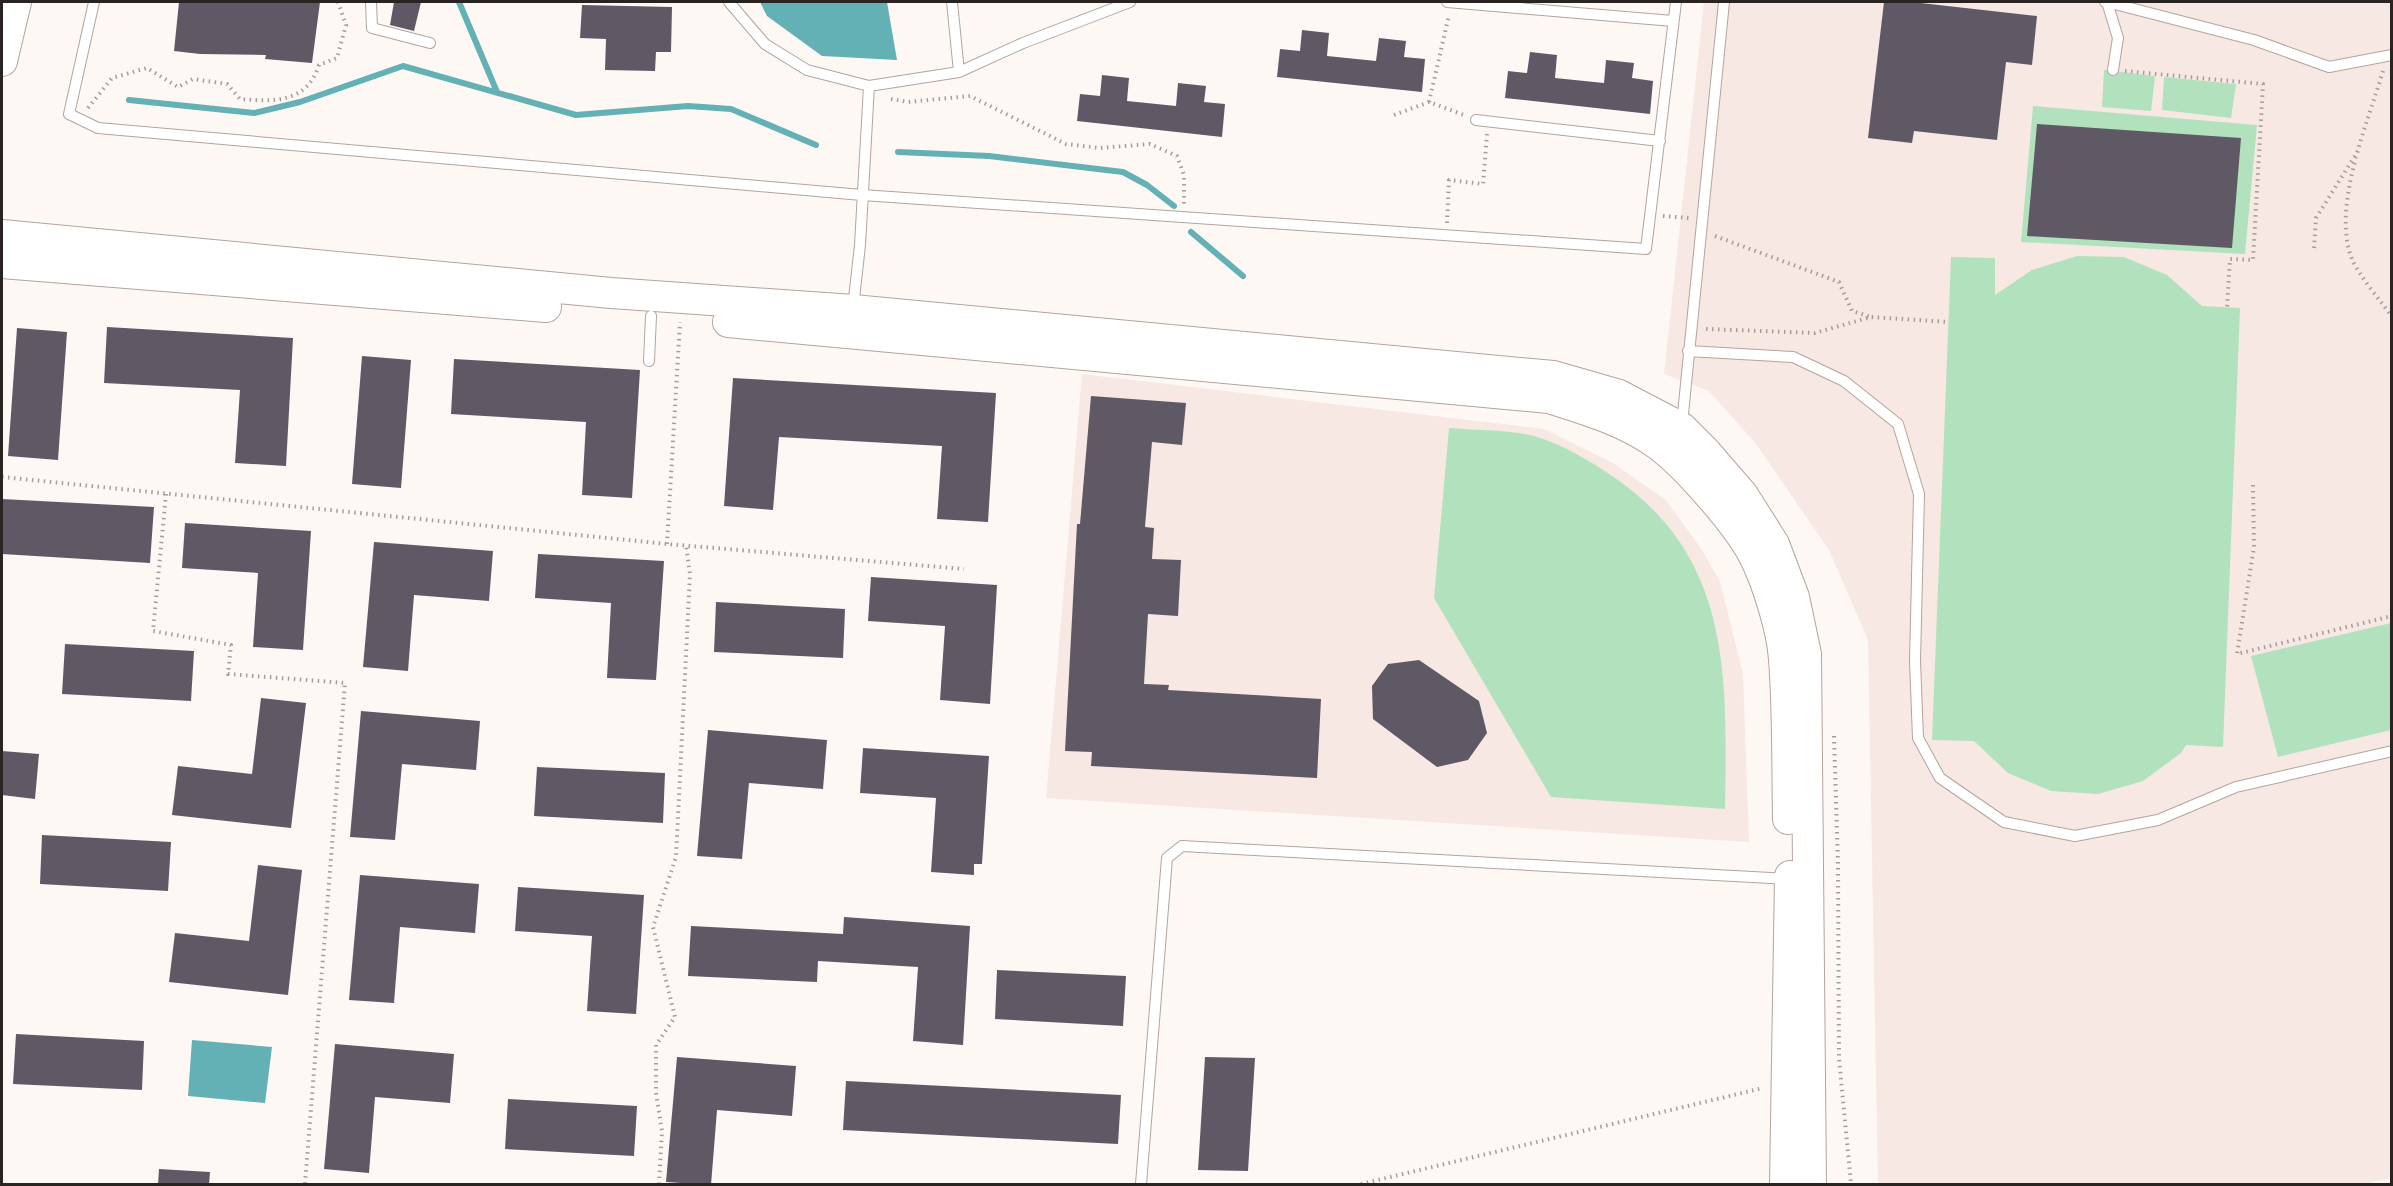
<svg xmlns="http://www.w3.org/2000/svg" width="2393" height="1186" font-family="'Varela Round',sans-serif">
	<style>
		.education { fill: #f7e8e3 }
		.green { fill: #b1e2bd }
		.water { fill: #63b0b5 }
		.lines { fill: none; stroke-linecap: round; stroke-linejoin: round }
		.stream { stroke: #63b0b5; stroke-width: 6 }
		.building { fill: #5f5965 }
		.lane-casing { stroke: #b3a49d; stroke-width: 12 }
		.secondary-casing { stroke: #b3a49d; stroke-width: 32 }
		.path { stroke: #a39e9b; stroke-width: 4; stroke-dasharray: 1.5 4.5; stroke-linecap: butt }
		.lane { stroke: #fff; stroke-width: 10 }
		.secondary { stroke: #fff; stroke-width: 30 }
	</style>
	<rect width="100%" height="100%" fill="#fef8f5"/>
	<path class="education" d="M1704 2H2391V1178L2363 1184H1878L1868 640 1829 550 1756 444 1709 391 1664 374Z
		M1082 374 1544 429 1613 463 1666 500 1700 547 1720 581 1743 674 1749 842 1046 798Z"/>
	<path class="green" d="M2104 70 2155 76 2151 111 2102 107Z
		M2164 77 2236 84 2231 118 2162 110Z
		M2033 106 2257 125 2245 254 2021 242Z
		M2077 256 2124 257 2167 275 2202 306 2240 308 2223 747 2186 745 2181 753 2143 781 2098 794 2051 791 2008 773 1974 741 1932 740 1951 257 1995 258V295L2032 270Z
		M1449 428C1474 430 1511 430 1534 436 1562 444 1592 462 1615 478 1733 559 1727 681 1725 809L1551 797 1434 598Z
		M2391 623V730L2278 757 2251 656Z"/>
	<path class="water" d="M760 2H887L897 60 822 56 767 16Z
		M192 1040 272 1047 265 1103 188 1096Z"/>
	<g class="lines">
		<path class="stream" d="M459 2 497 92
			M129 100 254 113 300 102 403 66 576 115 688 106 731 109 816 145
			M898 152 989 156 1123 172 1147 185 1174 206
			M1191 232 1243 276"/>
	</g>
	<path class="building" d="M179 2H320L312 63 265 59 266 55 200 54 174 51Z
		M394 2H421L414 31 390 25Z
		M1884 2H1912L2037 16 2032 65 2006 62 1997 140 1914 131 1912 143 1868 138Z
		M582 5 672 7 671 52H656L655 71 605 70 606 39 580 38Z
		M1302 30 1329 33 1327 56 1376 61 1379 38 1406 41 1404 57 1425 59 1422 92 1277 77 1280 49 1300 51Z
		M1530 52 1557 55 1555 78 1604 83 1606 60 1634 63 1632 78 1653 81 1650 114 1505 98 1508 71 1527 73Z
		M1102 75 1129 78 1127 101 1176 106 1178 83 1206 86 1204 102 1225 104 1222 137 1077 121 1080 94 1100 96Z
		M2037 124 2241 138 2232 248 2027 236Z
		M107 327 293 338 286 466 235 463 240 390 104 383Z
		M17 328 67 332 58 460 8 456Z
		M362 356 411 360 401 488 352 484Z
		M454 359 640 370 632 498 582 495 586 422 451 414Z
		M733 378 996 393 988 522 937 519 942 446 779 437 773 510 724 506Z
		M1091 396 1186 403 1182 445 1152 442 1145 527 1154 528 1152 559 1181 560 1178 616 1148 614 1144 684 1169 685 1168 690 1321 699 1317 778 1091 766 1092 752 1065 751 1077 524H1080Z
		M2 499 154 507 150 563 2 554Z
		M185 523 311 531 303 650 253 647 258 573 182 568Z
		M374 542 493 551 489 601 414 595 408 671 363 667Z
		M538 554 664 561 656 680 607 678 611 603 535 598Z
		M871 577 997 585 990 704 940 700 945 626 868 621Z
		M716 602 845 609 843 658 714 652Z
		M65 644 194 651 191 701 62 694Z
		M1419 660 1479 701 1487 733 1468 760 1437 767 1373 719 1372 686 1388 664Z
		M261 698 306 703 291 828 172 815 178 766 252 774Z
		M361 711 480 721 476 770 402 764 395 840 350 837Z
		M708 730 827 740 823 789 749 783 742 859 697 856Z
		M863 748 989 756 982 864H974V875L931 872 936 798 860 793Z
		M2 751 39 754 35 799 2 795Z
		M537 767 665 773 663 823 534 816Z
		M42 835 171 842 168 891 40 884Z
		M258 865 302 870 288 995 169 982 175 933 249 941Z
		M360 875 479 884 475 933 400 927 394 1003 349 1000Z
		M518 887 644 895 636 1014 587 1011 592 936 515 931Z
		M844 917 970 926 963 1045 913 1041 918 967 818 961 817 982 688 976 691 926 843 934Z
		M997 970 1126 976 1123 1026 995 1019Z
		M16 1034 144 1041 142 1090 13 1084Z
		M335 1044 454 1054 450 1103 375 1097 369 1173 324 1169Z
		M677 1057 796 1066 792 1116 717 1110 711 1185 666 1182Z
		M1205 1057 1255 1058 1248 1171 1198 1170Z
		M846 1081 1121 1095 1118 1144 843 1130Z
		M508 1099 637 1106 634 1156 505 1149Z
		M159 1169 210 1172 209 1185H158Z"/>
	<g class="lines">
		<defs>
			<path id="lane" d="M94 2 69 114 98 128 862 195 1646 249 1676 2
				M371 2 372 28 430 43
				M729 2 765 44 807 70 869 86
				M952 2 959 72
				M1447 2 1673 21
				M2105 2H2107L2118 38 2113 70
				M2107 2 2254 40 2329 67 2392 55
				M1476 120 1660 141
				M853 308 860 245 869 86 959 72 1023 43 1130 2
				M1688 351 1793 357 1844 381 1898 424 1919 494 1915 661 1918 738 1940 778 2004 822 2075 836 2158 820 2236 787 2392 751
				M649 361 651 316
				M1682 424 1724 2
				M1141 1184 1167 858 1182 846 1788 879"/>
			<path id="secondary" d="M2 61 16 2
				M2 235 611 293 853 310 1553 376 1619 395 1682 428 1705 451 1743 495 1774 544 1794 597 1806 654 1811 1184
				M2 263 546 307
				M728 322 1549 398C1587 410 1625 421 1657 444 1686 465 1737 524 1753 554 1767 581 1782 629 1784 659 1788 712 1787 766 1788 819
				M1785 1184 1790 876"/>
		</defs>
		<use href="#lane" class="lane-casing"/>
		<use href="#secondary" class="secondary-casing"/>
		<path class="path" d="M2125 71 2263 84 2253 260 2230 259 2227 307
			M2383 71C2368 122 2331 208 2352 259 2359 276 2381 301 2392 317
			M891 99 908 102 970 96 1066 144 1100 148 1150 144 1177 156 1184 175V204
			M1429 102 1449 15
			M88 108 112 78 147 68 178 87 193 79 227 84 240 99C274 102 307 103 319 65L337 58 346 25 338 2
			M1394 115 1429 102 1464 115
			M1663 216 1689 218
			M1447 223 1449 180 1483 184 1487 134
			M1715 236 1839 282 1852 311 1871 317
			M2314 248 2316 218 2358 151
			M1706 329 1815 333 1871 317 1949 322
			M2 477 667 544 964 569
			M2253 485 2254 547 2237 654 2392 616
			M166 494 153 631 231 645 228 674 345 683 305 1184
			M667 544 680 322
			M1834 736 1838 864 1839 1058 1851 1184
			M659 1184 662 1131 656 1093V1045L675 1017 653 927 676 857 690 574 686 545
			M1361 1184 1763 1088"/>
		<use href="#lane" class="lane"/>
		<use href="#secondary" class="secondary"/>
	</g>
	<rect width="2393" height="1186" fill="none" stroke="#292421" stroke-width="6"/>
</svg>
